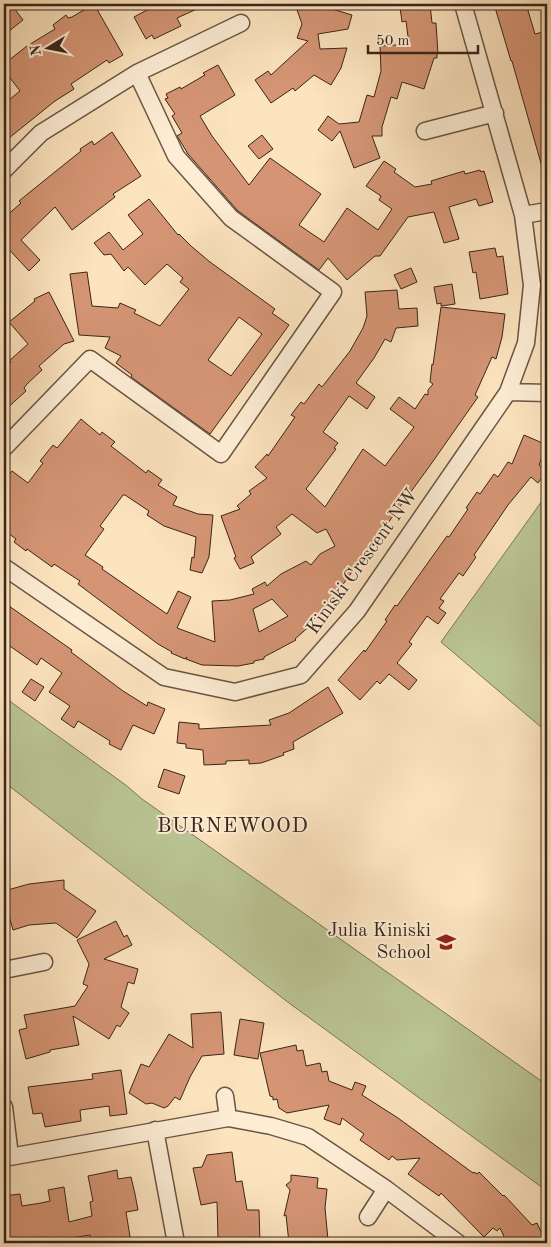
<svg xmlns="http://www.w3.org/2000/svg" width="551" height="1247" font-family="'Old Standard TT',serif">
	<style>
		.green { fill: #bbc595; stroke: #7a7558 }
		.building { fill: #d59575; stroke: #39251a; fill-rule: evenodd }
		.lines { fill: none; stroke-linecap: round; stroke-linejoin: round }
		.minor-casing { stroke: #6a5543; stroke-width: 19 }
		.minor { stroke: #fdedd5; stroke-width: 16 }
		.labels { text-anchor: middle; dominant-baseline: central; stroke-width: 4; stroke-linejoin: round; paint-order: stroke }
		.street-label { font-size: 19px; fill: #39251a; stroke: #fdedd5 }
		.poi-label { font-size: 19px; fill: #39251a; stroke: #fdedd5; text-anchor: end }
		.quarter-label { font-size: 21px; letter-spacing: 1px; fill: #39251a; stroke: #fdedd5 }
	</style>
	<rect width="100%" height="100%" fill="#fce4bf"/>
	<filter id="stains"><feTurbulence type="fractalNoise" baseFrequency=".004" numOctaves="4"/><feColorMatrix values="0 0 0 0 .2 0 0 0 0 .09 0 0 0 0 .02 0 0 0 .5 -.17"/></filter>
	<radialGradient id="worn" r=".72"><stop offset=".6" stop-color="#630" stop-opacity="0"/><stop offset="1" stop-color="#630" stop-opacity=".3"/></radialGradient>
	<path class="green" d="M547 494V719L541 727 441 642Z
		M4 697 127 786 142 799 547 1085V1191L289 1003 4 782Z"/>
	<path class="building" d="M4 4H11L23 20 4 35Z
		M94 4 123 55 109 63 107 60 71 84 74 89 55 101 4 142V104L20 91 4 70V64L27 46 55 29 53 25 66 15 68 18 72 17Z
		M158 4H208L177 18 181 26 154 39 152 35 146 39 134 17Z
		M295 4H328L329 8 352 15 348 29 318 34 320 49 347 48 341 68 331 85 314 75 295 91 293 88 271 103 255 80 268 71 271 75 308 41 297 38 302 24Z
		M420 4H430L432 23H436L438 54H437V58H434L424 89 402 82 397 99 391 97 382 127V136H372L380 158 354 168 340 131 332 141 318 130 328 116 339 124 359 122 367 95 374 97 381 71 380 46 409 44 406 21 402 22 400 7Z
		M494 4H526L535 34 547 31V174H544L512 61H511Z
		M218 65 235 95 200 116 212 136 249 185 270 158 321 194 299 225 324 242 347 208 378 230 392 209 379 200 381 196 366 186 384 161 396 169 394 172 415 187 432 184 431 181 464 171 465 174 480 170 481 172 484 171 493 202 479 206 476 199 449 207 459 239 444 243 434 212 408 217 380 256H375L347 280 328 258 319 270 238 211 188 154 179 139 177 136 182 133 172 116 175 114 165 99 168 98 166 94 180 87 181 89 205 75 203 73Z
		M112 132 141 176 113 194 115 197 72 230 55 207 21 240 40 260 29 271 4 244V218L21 203 19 201 30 192 81 151 80 149 92 141 94 145Z
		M262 135 273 149 259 159 248 146Z
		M149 199 178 235 179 234 191 246 210 262 275 309 272 313 289 325 210 434 131 377 132 375 116 363 121 356 105 348 110 337 79 335 70 274 87 272 92 306 118 308 120 303 136 310 134 313 160 326 189 289 180 282 183 278 167 264 145 285 128 267 124 271 111 254 104 255 94 243 109 232 123 250 143 234 128 215ZM239 317 262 334 231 376 208 360Z
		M495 248 497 257 503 256 508 294 480 299 476 272 473 273 469 252Z
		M411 268 417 282 401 289 394 275Z
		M452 284 455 304 441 306V303L437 304 434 287Z
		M397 290 399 309 417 308 418 326 396 328 391 342 385 339 374 358 356 383 375 397 367 409 349 396 323 432 338 443 334 448 336 449 306 489 325 507 363 449 385 466 414 427 390 409 399 397 415 409 425 394 428 395V390L433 384 430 382 432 364 433 365 441 307 505 314 502 337 496 359 492 357 475 395 478 397 429 467 333 598 332 597 320 614 310 622 312 624 295 639 296 640 264 657V659L254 661V663L238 666 202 665 186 659 187 657 185 659 171 653 172 652 158 644 78 584 80 581 54 564 52 567 27 549 26 551 14 542 16 539 4 530V482L12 471 28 483 43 463 40 461 53 445 57 448 81 419 100 435 102 432 115 442 111 446 146 473 148 470 162 480 158 485 177 497 173 505 198 514 213 515 209 557 202 573 190 570 192 557 194 558 196 537 164 526 147 515 149 511 125 495H123L100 526 104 529 85 555 103 567 102 569 167 614 178 591 191 597 177 628 215 642 212 601 230 600 254 594 252 589 265 582 267 586 281 574 306 561 311 565 320 554 335 546 326 529 317 533 292 514 276 527 281 534 251 557 254 563 240 569 234 558 236 557 221 516 240 509 237 506 251 494 249 491 267 478 255 467 267 454 268 456 295 417 291 415 301 402 304 404 319 384 322 387 350 351 363 328 367 316 365 292ZM272 599 288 616 259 632 253 609Z
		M49 292 74 341 64 344 39 366 42 370 27 384 24 388 26 391 4 411V369L11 362 9 361 28 344 9 322 35 301 34 299Z
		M524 435 547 445 539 465 547 471 538 483 531 477 508 505 489 533 474 555 476 557 463 576 459 573 440 599 444 601 439 608 446 613 438 624 427 616 409 642 412 644 397 663 417 680 409 690 389 674 380 684 377 681 360 700 338 680 364 650 365 652 387 621 385 620 395 605 397 606 447 536 449 537 468 509 466 508 477 492 480 494 494 474 498 477 508 462 512 464Z
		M9 606 72 650 71 652 123 691 147 706 148 702 165 709 154 734 133 725 121 750 109 744 110 741 78 721 74 728 61 719 70 706 49 692 62 673 41 658 37 665 4 642V612Z
		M31 679 44 687 35 701 22 692Z
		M328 687 343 713 293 742 294 749 283 753 284 755 261 763 249 764V760L226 761V764L204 765 203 750 186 748V744L177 743 179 722 199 724V729L271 725 269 720 289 713Z
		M164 769 185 776 179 794 158 787Z
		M64 880V889L96 911 77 938 56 923 29 925 13 930 9 916 4 917V891L29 884Z
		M116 921 124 937 127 935 132 945 104 959 138 969 134 984 128 982 121 1007 129 1013 120 1027 117 1025 109 1039 73 1016 79 1045 50 1050V1052L26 1059 19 1030 27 1028 24 1015 75 1006 88 986 83 984 89 964 77 940Z
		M221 1012 224 1054 202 1056 190 1077 180 1100 175 1097 168 1106 164 1108 152 1103 146 1104 129 1093 141 1064 149 1067 169 1034 193 1048 191 1014Z
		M240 1019 264 1023 258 1059 234 1055Z
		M296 1045 297 1051 303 1050 306 1066 320 1063 322 1072 327 1071 329 1081 352 1090 355 1082 366 1086 362 1095 398 1118 473 1173 474 1172 477 1174 479 1172 503 1196 504 1195 532 1225 537 1223 546 1243H507L500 1228 497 1231 493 1228 484 1237 441 1193 439 1196 408 1174 420 1158 397 1160 392 1156 389 1160 360 1140 364 1134 342 1118 340 1125 324 1119 329 1105 287 1113 279 1108 277 1099 273 1100V1097L270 1096 260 1053Z
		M121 1070 127 1114 110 1116 109 1106 80 1110 81 1121 45 1127 42 1113 33 1114 28 1087 93 1079 92 1074Z
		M232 1152 236 1182 242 1181 247 1210H259L260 1243H221V1238L218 1239 217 1202 201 1205 193 1168 202 1167 207 1155Z
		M117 1170 118 1179 131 1177 135 1194 138 1210 126 1212 131 1243H91L90 1235 59 1240V1238L44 1240V1237L4 1243V1196L20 1194 22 1206 41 1203 50 1201 48 1190 64 1187 69 1222 92 1216 90 1202 93 1201 88 1176Z
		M291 1175 318 1178 317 1188 327 1189 325 1208 328 1240 289 1243 286 1215 284 1216 290 1190 286 1185 291 1181Z"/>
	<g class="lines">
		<defs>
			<path id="minor" d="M425 131 495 113
				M4 170 41 133 137 73 241 23
				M523 215 547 211
				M508 392 547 393
				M4 448 90 359 221 454 333 292 231 218 176 156 137 73
				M4 567 164 677 235 692 301 675 357 611 508 392 526 343 532 285 523 215 463 4
				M4 970 44 962
				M225 1096 228 1118
				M4 1107 10 1156
				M155 1130 176 1243
				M4 1158 228 1118 271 1126 308 1137 386 1189 458 1243
				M368 1217 386 1189"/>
		</defs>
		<use href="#minor" class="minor-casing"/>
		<use href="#minor" class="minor"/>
	</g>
	<defs>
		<symbol id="school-bare" viewBox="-9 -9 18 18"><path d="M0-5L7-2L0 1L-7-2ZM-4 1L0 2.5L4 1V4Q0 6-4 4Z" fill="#8f2418" stroke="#fdedd5" stroke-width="2.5" paint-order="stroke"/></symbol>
	</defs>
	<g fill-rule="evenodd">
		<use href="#school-bare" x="432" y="928" width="28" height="28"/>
	</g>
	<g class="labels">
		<g class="street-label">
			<text transform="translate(363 562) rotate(-54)">Kiniski Crescent NW</text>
		</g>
		<g class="poi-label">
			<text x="431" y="931">Julia Kiniski<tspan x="431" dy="22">School</tspan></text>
		</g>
		<g class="quarter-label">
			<text x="233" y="826">BURNEWOOD</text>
		</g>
	</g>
	<rect width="551" height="1247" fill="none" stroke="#fce4bf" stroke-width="20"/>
	<rect x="5" y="5" width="541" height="1237" fill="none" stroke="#39251a" stroke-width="2.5"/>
	<rect x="10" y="10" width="531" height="1227" fill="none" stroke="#39251a"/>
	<g transform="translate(48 48) rotate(260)" stroke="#fdedd5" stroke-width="4" paint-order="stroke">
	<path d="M0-4L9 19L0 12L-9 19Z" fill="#39251a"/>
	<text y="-8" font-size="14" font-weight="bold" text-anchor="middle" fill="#39251a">N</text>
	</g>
	<path d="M368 45v8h110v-8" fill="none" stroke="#39251a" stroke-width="2.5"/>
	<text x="376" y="45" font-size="15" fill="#39251a" stroke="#fdedd5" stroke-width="4" paint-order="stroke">50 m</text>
	<rect width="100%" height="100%" filter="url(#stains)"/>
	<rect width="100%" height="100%" fill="url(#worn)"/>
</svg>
